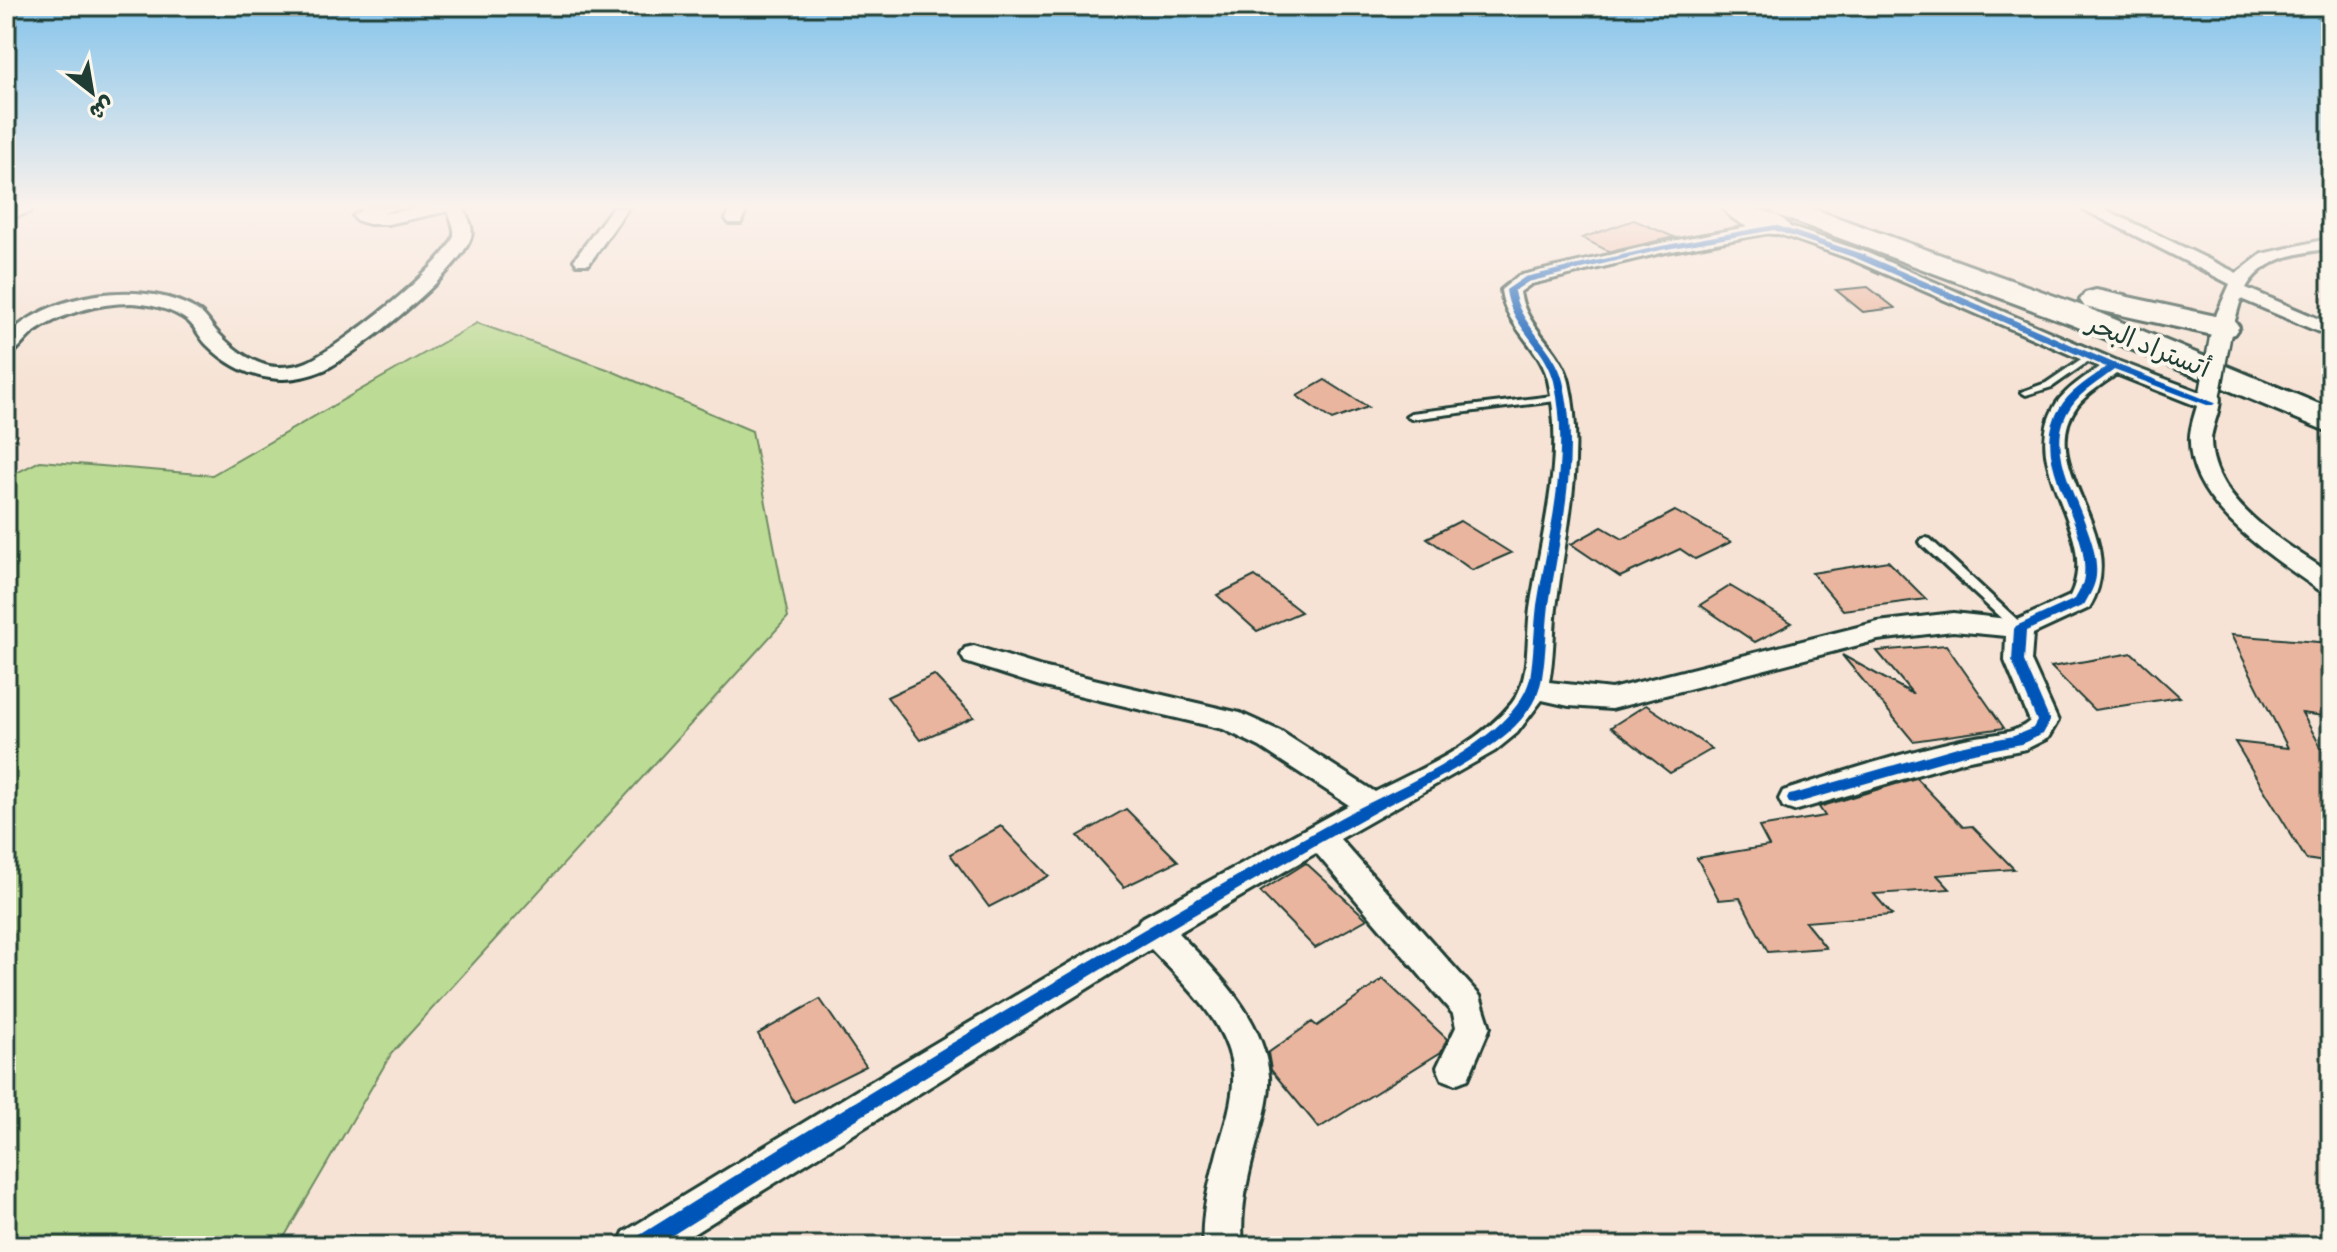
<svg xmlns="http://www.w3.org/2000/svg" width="2337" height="1252" font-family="'Patrick Hand','Playpen Sans Arabic',sans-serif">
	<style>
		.green { fill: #bcdb94; stroke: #6e8c64; stroke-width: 2 }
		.building { fill: #eab59e; stroke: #1f3d34; stroke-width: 2 }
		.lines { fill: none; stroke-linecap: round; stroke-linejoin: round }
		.lane-casing { stroke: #1f3d34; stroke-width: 6 }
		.street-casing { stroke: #1f3d34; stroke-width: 6 }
		.highway-casing { stroke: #1f3d34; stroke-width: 6 }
		.lane { fill: #fbf7ec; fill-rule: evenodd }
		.street { fill: #fbf7ec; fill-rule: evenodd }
		.highway { fill: #fbf7ec; fill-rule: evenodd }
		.street-bridge-casing { stroke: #1f3d34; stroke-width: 25; stroke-linecap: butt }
		.street-bridge { stroke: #fbf7ec; stroke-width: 20 }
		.cycleway-casing { stroke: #fbf7ec; stroke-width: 5 }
		.cycleway { fill: #0057b8; fill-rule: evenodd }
		.labels { text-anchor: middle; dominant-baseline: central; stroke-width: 8; stroke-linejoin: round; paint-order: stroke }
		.far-street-label { font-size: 26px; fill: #1f3d34; stroke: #fbf7ec }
	</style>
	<rect width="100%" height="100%" fill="#f6e3d5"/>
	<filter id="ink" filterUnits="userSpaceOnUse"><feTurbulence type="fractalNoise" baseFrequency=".0125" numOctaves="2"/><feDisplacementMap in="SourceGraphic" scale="16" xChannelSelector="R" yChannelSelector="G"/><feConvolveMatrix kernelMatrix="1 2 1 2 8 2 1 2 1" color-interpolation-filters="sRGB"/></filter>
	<g filter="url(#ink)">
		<path class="green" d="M477 323 607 369 752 431 788 617 391 1054 279 1246H6V478L40 461 212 475Z"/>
		<path class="building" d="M1634 220 1674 237 1610 252 1582 238Z
			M1868 287 1895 308 1863 312 1836 290Z
			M1325 380 1368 407 1332 420 1297 396Z
			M1675 511 1731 542 1695 559 1680 549 1620 577 1571 544 1602 527 1623 539Z
			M1460 521 1511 553 1472 570 1427 538Z
			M1888 561 1926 599 1843 610 1812 573Z
			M1255 576 1301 612 1257 631 1217 595Z
			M1730 586 1792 623 1755 642 1700 605Z
			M2231 635 2331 643V717L2302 713 2331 765V863L2306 859 2235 742 2288 748Z
			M1946 645 2004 728 1913 741 1842 655 1913 694 1877 651Z
			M2132 653 2180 697 2094 710 2051 667Z
			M934 675 974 717 920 740 887 697Z
			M1646 705 1712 749 1670 773 1611 727Z
			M1916 778 1963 827 1972 826 2014 869 1937 875 1950 889 1874 894 1892 915 1805 922 1826 948 1768 952 1740 898 1719 900 1697 858 1769 846 1759 827 1825 816 1819 807Z
			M1126 809 1178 861 1124 887 1078 836Z
			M1001 826 1049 876 989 907 950 854Z
			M1306 863 1367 919 1315 948 1260 892Z
			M1383 979 1447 1039 1441 1052 1319 1128 1271 1070 1268 1053 1312 1022 1317 1026Z
			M820 999 866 1066 794 1102 758 1034Z"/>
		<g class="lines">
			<defs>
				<path id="lane" d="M2090 353 2095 356 2093 358 2052 387 2026 395 2021 392 2046 383Z
					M1561 395 1564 396V400L1411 419 1406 416 1411 413Z
					M1926 538 1930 539 2024 626 2026 629 2024 632H2016L1922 545 1920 542 1922 539Z"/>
				<path id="street" d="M32 208 30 212 6 220V209Z
					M364 208H396L382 214 421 208H463C467 216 474 227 471 237 460 272 357 354 324 370 307 377 288 381 270 378 246 375 224 362 207 345 200 338 196 328 188 321 172 309 150 304 131 303 97 303 60 314 33 333 24 340 17 353 6 356V337C49 292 147 277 200 312 208 318 212 328 220 335 234 350 256 366 277 367 288 367 298 366 307 362 337 349 447 265 454 235 455 227 451 219 448 211L388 224H369L356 220 353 216Z
					M612 208H628L589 264H577L574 260Z
					M731 208H747L741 223H729L726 219Z
					M2081 208H2102L2237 273 2262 254 2331 238V248C2299 253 2264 257 2246 288L2331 324V337L2241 299 2230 338 2227 342H2213L2210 338 2217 313 2230 284Z
					M1775 222 1865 252 2120 362 2200 392 2210 387 2217 389C2226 403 2211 424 2211 441 2212 503 2287 544 2331 574V594L2322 592C2276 559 2190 507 2190 442 2189 430 2194 417 2197 406L2116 374C2103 384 2087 393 2077 406 2033 467 2134 535 2089 608L2033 634 2031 661 2058 721 2048 738 2026 749 1964 761 1794 811 1783 807 1779 799 1783 791C1842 772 1904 752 1965 739 1986 734 2014 736 2030 721L2005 661 2006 636 1953 631 1878 640 1611 709 1569 706 1542 700 1517 733 1495 751 1340 839 1480 996 1490 1027 1468 1079 1455 1084 1442 1079 1437 1067 1456 1027 1453 1014 1316 853 1178 933C1217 972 1264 1018 1269 1076 1270 1094 1265 1113 1260 1131 1250 1168 1239 1207 1243 1246H1203C1201 1217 1208 1189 1215 1161 1221 1135 1232 1109 1233 1083 1236 1029 1185 985 1151 949L674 1246H618L624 1232 895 1067 1138 923 1140 919 1349 805 1260 747 1223 729 1040 686 965 662 961 655 965 648 974 646 1042 667 1240 713 1280 731 1375 792C1422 768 1478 745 1512 703 1531 679 1526 639 1530 609 1541 534 1566 456 1548 380 1540 346 1505 327 1501 290L1518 276 1661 243ZM1774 232 1853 260 2099 367C2084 378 2066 389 2056 404 2016 469 2102 532 2070 596L2017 620 1953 613 1878 622 1611 689 1549 682C1554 657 1553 633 1556 608 1565 533 1586 458 1569 382 1561 347 1525 328 1520 292L1531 284 1661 253Z"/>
				<path id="highway" d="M1723 208C1746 208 1775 206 1790 227L1785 233C1767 238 1733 224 1723 208Z
					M1771 208H1811L2085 307 2080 300 2085 293 2096 290 2234 320 2239 327 2234 334 2222 337 2085 307 2331 409V433L2073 325 1775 214Z"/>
			</defs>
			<use href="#lane" class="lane-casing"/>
			<use href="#street" class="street-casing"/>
			<use href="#highway" class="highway-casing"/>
			<use href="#lane" class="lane"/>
			<use href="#street" class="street"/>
			<use href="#highway" class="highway"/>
			<defs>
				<path id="street-bridge" d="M2210 393 2220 338"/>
			</defs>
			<use href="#street-bridge" class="street-bridge-casing"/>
			<use href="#street-bridge" class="street-bridge"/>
			<defs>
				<path id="cycleway" d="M1775 225 1862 254 2116 364 2215 403 2213 405H2207L2114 370C2100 381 2082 391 2072 405 2034 458 2101 521 2096 576 2095 586 2089 596 2084 605L2026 631 2024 661 2050 721 2043 734 2021 744 1964 755 1794 804 1789 803 1787 799 1789 795 1794 794 1964 745 2014 736 2033 728 2037 721 2012 661 2014 629 2016 626 2075 599C2079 592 2083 585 2084 576 2090 518 2023 459 2063 403 2074 388 2092 378 2106 367L1856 258 1774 230 1661 250 1528 282 1514 291C1520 327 1555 346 1563 381 1581 455 1560 532 1549 605 1546 630 1546 654 1542 678 1536 709 1513 731 1488 748 1450 775 1407 794 1366 817 1306 850 1247 884 1187 919 1007 1024 831 1135 655 1246H629L632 1240C865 1094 1099 952 1340 818 1393 789 1515 741 1530 678 1534 654 1534 630 1537 605 1549 532 1571 455 1554 381 1545 345 1511 328 1506 290L1525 277 1661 246Z"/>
			</defs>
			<use href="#cycleway" class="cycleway-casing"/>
			<use href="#cycleway" class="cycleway"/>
		</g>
	</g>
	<linearGradient id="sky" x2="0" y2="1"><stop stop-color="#85c4eb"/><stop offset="0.54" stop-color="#fbf2ec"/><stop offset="1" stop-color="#fbf2ec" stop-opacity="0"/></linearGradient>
	<rect width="2337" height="383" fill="url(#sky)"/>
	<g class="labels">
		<g class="far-street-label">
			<text transform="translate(2149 345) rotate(22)">أتستراد البحر</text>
		</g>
	</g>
	<rect width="2337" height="1252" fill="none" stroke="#fbf7ec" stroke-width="32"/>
	<rect x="16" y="16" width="2305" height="1220" fill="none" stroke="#1f3d34" stroke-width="3" filter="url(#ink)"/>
	<g transform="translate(92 92) rotate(149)" stroke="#fbf7ec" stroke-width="6" paint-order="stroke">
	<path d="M0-6L14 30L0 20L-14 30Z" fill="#1f3d34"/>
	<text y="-12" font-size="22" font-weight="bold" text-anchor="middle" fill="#1f3d34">ش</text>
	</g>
</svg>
